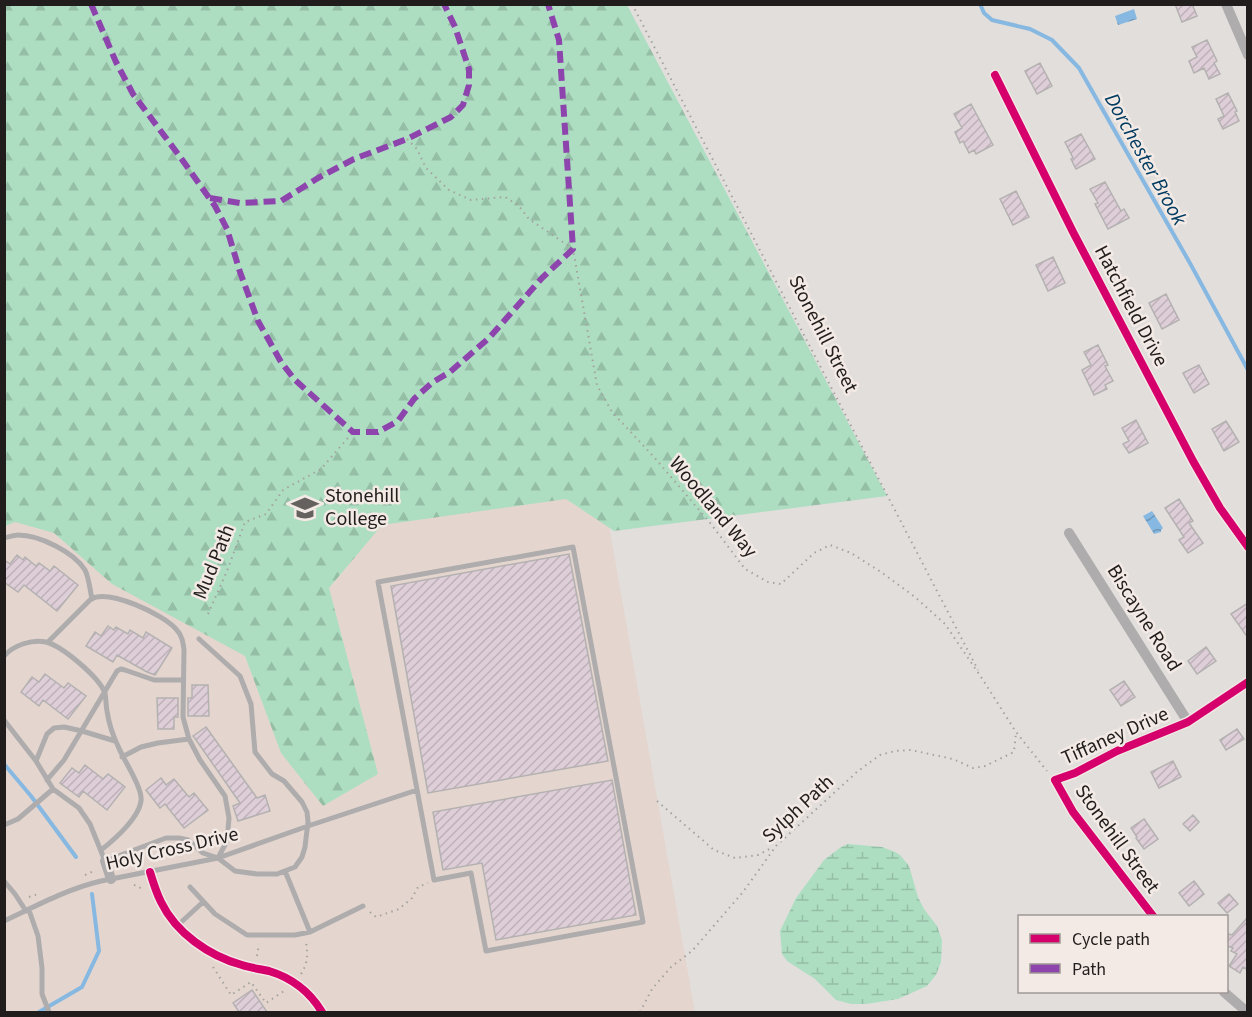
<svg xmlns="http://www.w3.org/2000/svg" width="1252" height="1017" font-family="'Source Sans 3',sans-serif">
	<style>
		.education { fill: #e4d6cf }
		.forest { fill: url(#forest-firs) }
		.wetland { fill: url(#wetland-marsh) }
		.water { fill: url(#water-waves) }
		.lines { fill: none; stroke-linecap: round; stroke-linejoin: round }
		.stream { stroke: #86b8e1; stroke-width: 4 }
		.building { fill: url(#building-hatch); stroke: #b4b1b1; stroke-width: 1.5 }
		.path { stroke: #a4a2a0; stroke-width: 2; stroke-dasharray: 1.5 4.5; stroke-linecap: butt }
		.service { stroke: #aeacac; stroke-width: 5 }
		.minor { stroke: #aeacac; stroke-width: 10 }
		.quiet { stroke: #8e44ad; stroke-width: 6; stroke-dasharray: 12 6; stroke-linecap: butt }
		.cycleway-casing { stroke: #f3eae5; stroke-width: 11 }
		.cycleway { stroke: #d6006c; stroke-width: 8 }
		.labels { text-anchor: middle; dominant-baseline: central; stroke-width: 5; stroke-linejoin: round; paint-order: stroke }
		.street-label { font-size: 20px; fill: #211d1c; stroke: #f3eae5 }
		.poi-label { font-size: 20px; fill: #211d1c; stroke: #f3eae5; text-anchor: start }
		.water-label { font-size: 21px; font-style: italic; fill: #003b61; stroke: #f3eae5 }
	</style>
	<defs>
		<pattern id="forest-firs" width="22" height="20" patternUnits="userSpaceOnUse" patternTransform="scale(1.5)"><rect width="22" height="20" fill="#addec2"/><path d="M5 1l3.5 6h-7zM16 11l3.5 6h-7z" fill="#95bea6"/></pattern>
		<pattern id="wetland-marsh" width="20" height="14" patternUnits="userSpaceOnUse" patternTransform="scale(1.5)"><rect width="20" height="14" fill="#addec2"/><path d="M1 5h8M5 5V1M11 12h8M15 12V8" fill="none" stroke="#95bea6"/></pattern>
		<pattern id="water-waves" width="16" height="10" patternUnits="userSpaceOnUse" patternTransform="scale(1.5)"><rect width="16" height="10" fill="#86b8e1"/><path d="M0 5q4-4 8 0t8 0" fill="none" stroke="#6d95b6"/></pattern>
		<pattern id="building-hatch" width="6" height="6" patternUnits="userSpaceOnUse" patternTransform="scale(1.5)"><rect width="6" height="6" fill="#deced8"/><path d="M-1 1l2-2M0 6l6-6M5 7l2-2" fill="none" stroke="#beb0b9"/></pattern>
	</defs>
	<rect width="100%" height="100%" fill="#e2dedc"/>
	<path class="education" d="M5 5H517L695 1012H5Z"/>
	<path class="forest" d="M5 4 627 5 887 496 614 531 566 499 382 525 329 588 378 774 323 806 281 753 245 656 112 584 54 533 15 522 5 526Z"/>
	<path class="wetland" d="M848 844 882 847 895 852 900 855 909 866 918 897 924 909 937 926 942 940 941 962 936 975 927 986 898 999 866 1004H851L836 1000 815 979 787 961 782 954 780 931 796 898 824 860 841 847Z"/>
	<path class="water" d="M1134 9 1137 19 1118 25 1115 16Z
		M1152 511 1163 528 1161 530V532L1154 534 1143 516Z"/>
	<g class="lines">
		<path class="stream" d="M980 4 984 13 992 20 1030 29 1052 40 1079 68 1191 265 1248 370
			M4 764 31 796 76 857
			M39 1012 82 987 99 951 92 894"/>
	</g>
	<path class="building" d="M1175 4H1192L1197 16 1182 22Z
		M1207 40 1217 61 1214 63 1220 74 1209 79 1204 68 1194 73 1189 61 1197 57 1192 47Z
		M1040 63 1052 86 1037 94 1025 71Z
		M1228 93 1237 111 1235 112 1239 121 1223 129 1218 119 1224 116 1216 99Z
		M971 104 993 145 976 154 974 150 969 153 963 141 960 143 955 132 962 128 954 114Z
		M1081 134 1095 159 1076 169 1071 159 1073 158 1065 142Z
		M1105 182 1121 211 1124 209 1129 218 1108 229 1095 204 1098 203 1090 189Z
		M1016 191 1029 217 1013 225 1000 199Z
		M1053 257 1065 283 1048 291 1036 265Z
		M1166 294 1179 320 1162 329 1149 303Z
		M1098 345 1108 365 1105 366 1113 381 1105 385 1107 389 1094 395 1082 370 1091 365 1084 352Z
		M1199 365 1209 384 1194 393 1183 373Z
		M1136 420 1148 443 1129 453 1123 444 1129 441 1122 428Z
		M1226 421 1239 442 1224 451 1212 429Z
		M1179 499 1193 521 1189 523 1203 543 1188 553 1179 540 1184 537 1165 508Z
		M569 554 608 761 428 793 391 586Z
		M17 555 23 560 25 557 36 566 39 563 50 571 54 566 78 585 57 611 24 585 18 592 4 582V560L10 564Z
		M1248 603V638L1231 614Z
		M108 626 114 630 116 627 128 634 130 630 143 638 146 632 172 648 155 675 147 672 117 655 113 662 86 646 95 632 101 636Z
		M1206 647 1216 661 1197 674 1188 661Z
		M45 674 64 688 68 683 86 696 68 719 43 700 39 706 21 692 32 677 39 682Z
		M1124 681 1135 697 1121 706 1110 690Z
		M192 685H208L209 716H188V698H192Z
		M157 698H178V717H174V729H158Z
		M206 727 257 798 265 795 270 811 238 821 233 806 240 803 194 737 193 736Z
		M1237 729 1244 739 1226 750 1220 740Z
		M1173 761 1181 777 1159 788 1151 772Z
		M85 765 103 779 108 774 125 787 107 810 83 791 79 797 60 783 72 768 79 773Z
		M161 778 166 785 174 779 189 797 194 793 208 810 184 828 165 804 160 808 146 790Z
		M612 780 636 915 496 940 482 863 443 870 433 812Z
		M1193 815 1199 822 1190 831 1183 824Z
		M1144 819 1158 839 1144 849 1136 838 1137 837 1131 828Z
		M1194 881 1204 894 1189 906 1179 893Z
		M1229 894 1238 904 1227 913 1218 903Z
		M1248 917V970L1243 967 1240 973 1229 966 1237 954 1231 951 1233 948 1227 946V943L1229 934 1232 935Z
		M252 990 267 1012H239L233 1003Z"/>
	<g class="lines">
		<path class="path" d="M632 4 978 670
			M407 139 417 149 426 168 449 190 471 200 505 197 518 205 529 219 573 249 597 385 612 412 654 457 711 524 745 569 768 582 781 584 814 553 830 545 851 553 881 572 915 597 945 624 983 680 1016 732 1047 771
			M208 614 227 571 245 522 266 514 283 490 321 469 353 432
			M657 801 714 850 735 858 758 855 773 847
			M85 875 96 870
			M134 885 138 886 144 891
			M29 897 38 894
			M370 912 376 917 399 909 412 898 418 887 428 883
			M257 956 259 944
			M213 967 231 995 251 982 266 1003 284 991
			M301 974C308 963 308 954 306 942
			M640 1012 652 989 671 967 692 951 743 892 776 846 858 771 880 755 895 751 911 750 953 759 973 768 985 766 1014 752 1016 732"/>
		<path class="service" d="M4 538C9 537 14 535 18 535 39 535 74 552 85 570 89 578 90 590 92 599
			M573 547 643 922 486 951 471 873 434 880 378 582Z
			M48 642C59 631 70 620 81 609 84 606 88 602 91 599 109 589 163 614 176 629 182 635 183 642 184 650L183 717 189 739
			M4 656C14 645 32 639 46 642 62 646 99 677 105 693 106 698 106 706 107 711 109 724 112 734 118 746 123 759 143 788 141 801 139 818 114 840 101 850
			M4 720 36 761 53 789 79 808 90 824 105 861 166 838H179L188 840 203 853 218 858 235 871 257 874H277L295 867 302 857 305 847 308 822 307 812 302 802 284 781 272 774 255 752 251 704 240 676 199 639
			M122 757 141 747 158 743 189 739 200 760 225 796 229 818 227 841 218 858
			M36 761 47 734 54 728 64 727 82 731 115 741
			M47 780 64 760 117 671 121 669 125 670 154 680H183
			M4 825 18 819 53 789
			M285 871 310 932
			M4 881 15 894 26 911
			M190 887 215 914 247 935H295L310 932 363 906
			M30 913 38 936 42 968V994L49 1012
			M4 921C36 906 67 889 101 881L218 858 308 826 417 790
			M177 926 203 902"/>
		<path class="minor" d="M1226 4 1248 55
			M995 75 1073 232 1193 461 1220 508 1248 547
			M1069 533 1188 722
			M105 861 111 879
			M150 872C153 882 156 892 161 902 176 933 209 956 242 965 251 968 260 969 269 971 292 978 310 992 322 1012
			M1153 916 1073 812 1055 780 1075 773 1117 751 1188 722 1248 682
			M1224 992 1247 1012"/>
		<path class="quiet" d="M91 4 116 62 133 94 178 154 215 206 227 229 240 272 258 321 281 362 295 380 353 432H378L398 421 414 399 433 382 450 372 489 338 542 278 573 249 559 40 548 4
			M210 198 240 203 281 201 318 178 354 159 407 139 451 117 463 105 469 85V69L455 27 444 4"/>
		<defs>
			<path id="cycleway" d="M995 75 1073 232 1193 461 1220 508 1248 547
				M150 872C153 882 156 892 161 902 176 933 209 956 242 965 251 968 260 969 269 971 292 978 310 992 322 1012
				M1153 916 1073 812 1055 780 1075 773 1117 751 1188 722 1248 682"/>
		</defs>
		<use href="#cycleway" class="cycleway-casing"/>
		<use href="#cycleway" class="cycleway"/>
	</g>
	<defs>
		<symbol id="university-bare" viewBox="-9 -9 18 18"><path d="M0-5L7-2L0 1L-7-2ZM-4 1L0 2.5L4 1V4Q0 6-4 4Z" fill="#65615f" stroke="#f3eae5" stroke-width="2.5" paint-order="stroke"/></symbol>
	</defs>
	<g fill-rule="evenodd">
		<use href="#university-bare" x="286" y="489" width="38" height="38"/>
	</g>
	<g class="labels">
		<g class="street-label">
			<text transform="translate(1131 306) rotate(62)">Hatchfield Drive</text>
			<text transform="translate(823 334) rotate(63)">Stonehill Street</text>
			<text transform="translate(713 507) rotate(50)">Woodland Way</text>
			<text transform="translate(214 562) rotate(-68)">Mud Path</text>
			<text transform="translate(1144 618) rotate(58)">Biscayne Road</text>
			<text transform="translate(1115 736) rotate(-24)">Tiffaney Drive</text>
			<text transform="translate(798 809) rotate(-43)">Sylph Path</text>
			<text transform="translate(1117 839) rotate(54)">Stonehill Street</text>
			<text transform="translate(172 849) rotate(-13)">Holy Cross Drive</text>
		</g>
		<g class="poi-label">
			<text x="325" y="496">Stonehill<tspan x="325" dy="23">College</tspan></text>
		</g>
		<g class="water-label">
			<text transform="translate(1146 159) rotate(61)">Dorchester Brook</text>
		</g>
	</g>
	<rect width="1252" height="1017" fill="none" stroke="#211d1c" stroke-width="12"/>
	<rect x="1018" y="915" width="210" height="78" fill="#f3eae5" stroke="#9f9895" stroke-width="1.5"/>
	<rect x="1030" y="934" width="30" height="9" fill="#d6006c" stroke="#9f9895" stroke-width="1.5"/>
	<text x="1072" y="945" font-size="18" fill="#211d1c">Cycle path</text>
	<rect x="1030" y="964" width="30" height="9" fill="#8e44ad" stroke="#9f9895" stroke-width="1.5"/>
	<text x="1072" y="975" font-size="18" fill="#211d1c">Path</text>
</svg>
